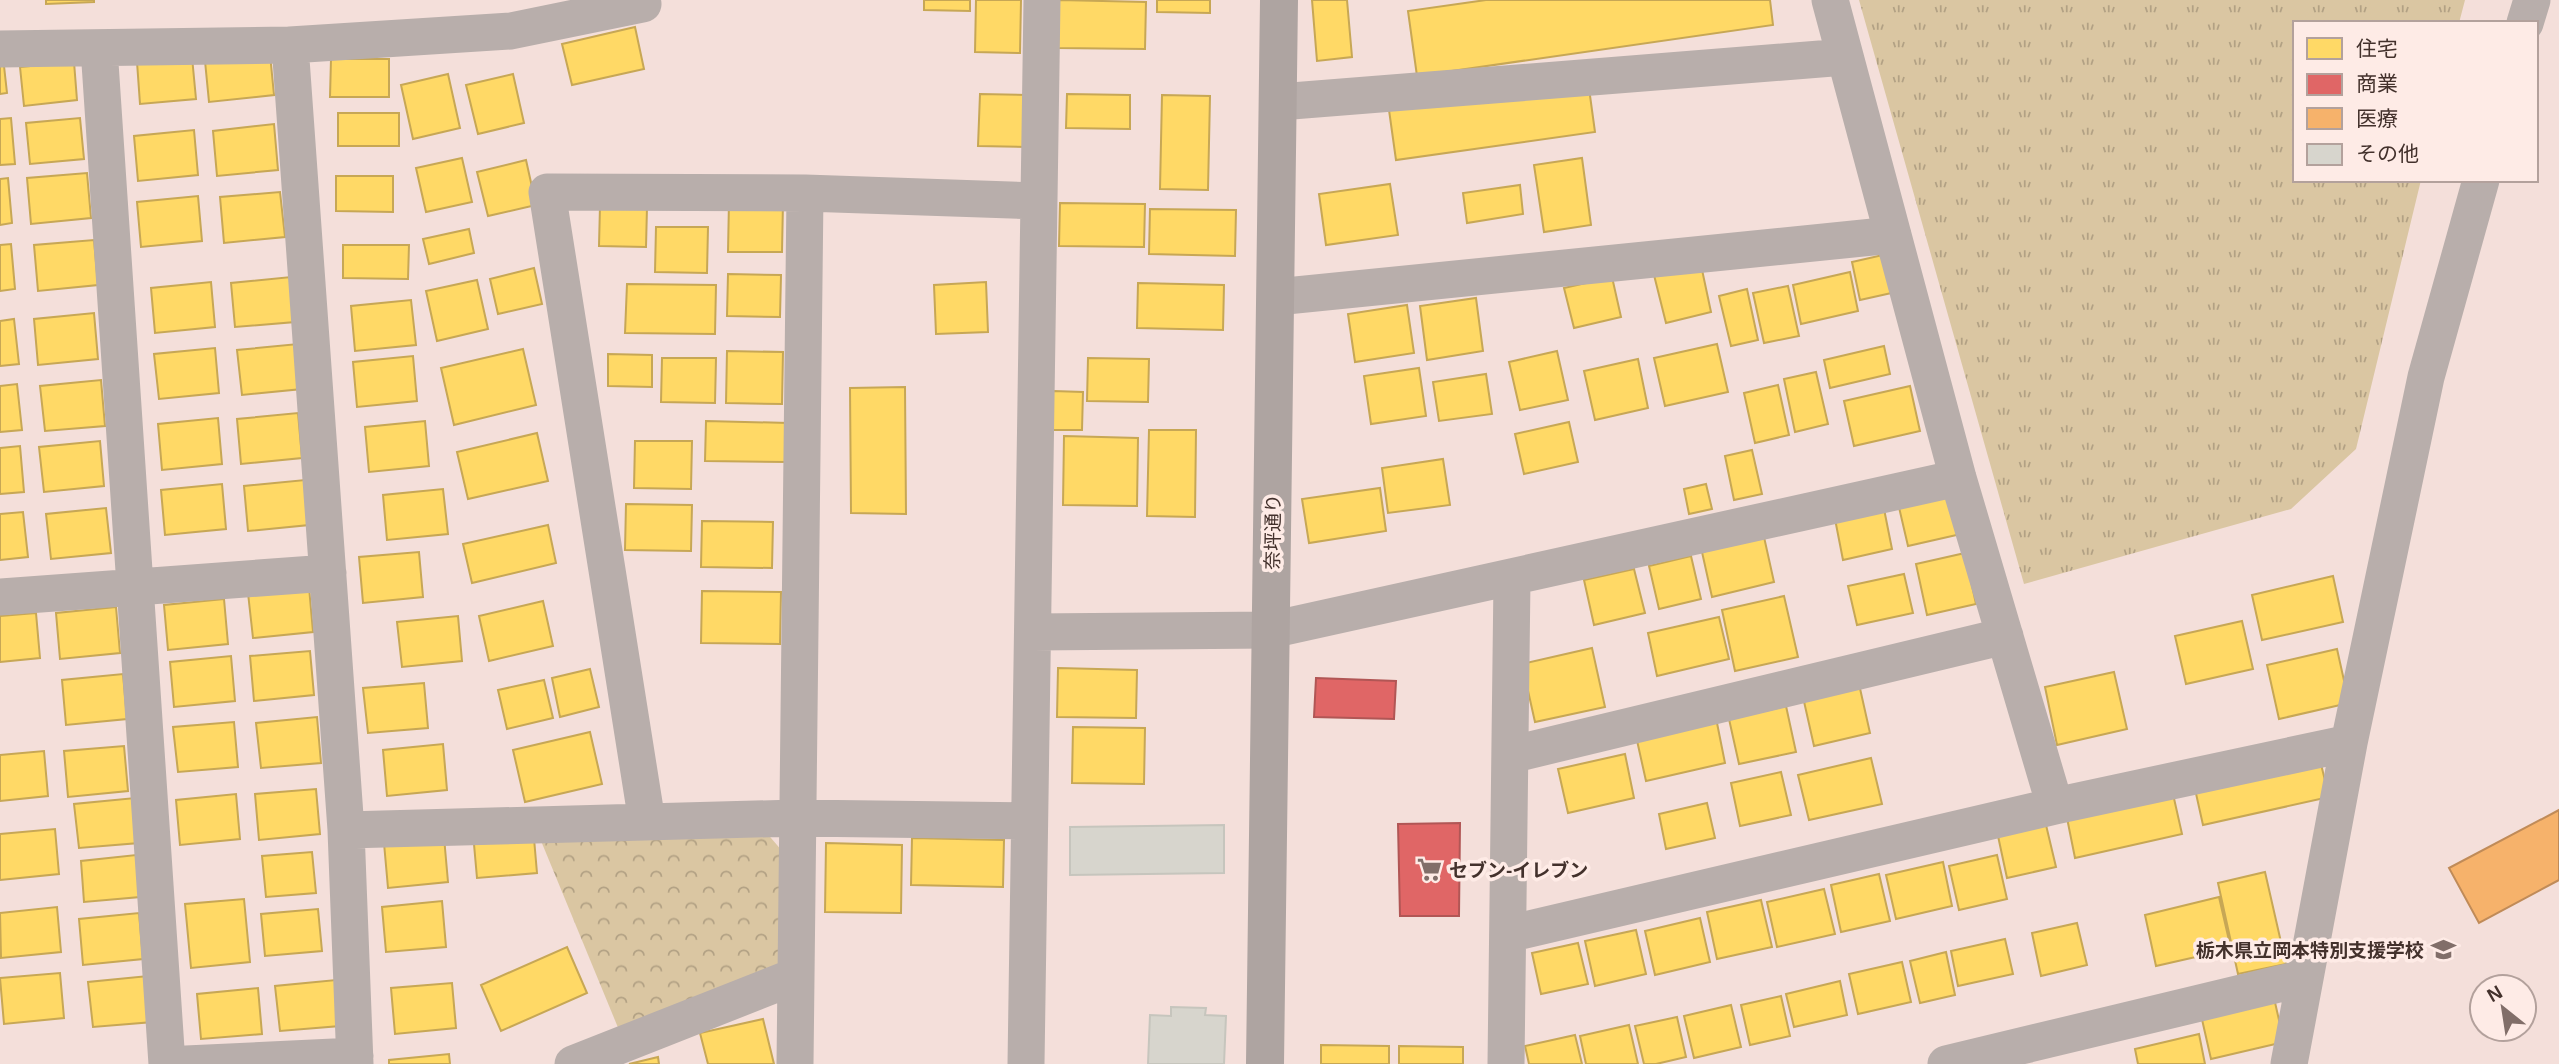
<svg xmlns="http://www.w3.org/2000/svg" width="2559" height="1064" font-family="Helvetica,'Noto Sans JP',sans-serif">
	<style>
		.grass { fill: url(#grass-tufts) }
		.park { fill: url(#park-crowns) }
		.homes { fill: #ffd966; stroke: #c7a755; stroke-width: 2 }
		.shops { fill: #e06666; stroke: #b15655; stroke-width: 2 }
		.health { fill: #f6b26b; stroke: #c08b58; stroke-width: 2 }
		.building { fill: #d7d5cd; stroke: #c6c5bd; stroke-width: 2 }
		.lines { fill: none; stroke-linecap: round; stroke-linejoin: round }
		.street { stroke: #b8aeab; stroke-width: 37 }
		.secondary { stroke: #aea4a1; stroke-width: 38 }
		.labels { text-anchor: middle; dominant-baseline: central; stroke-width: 7; stroke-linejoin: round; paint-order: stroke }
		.street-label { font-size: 19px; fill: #43312c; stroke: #feebe6 }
		.poi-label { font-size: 19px; font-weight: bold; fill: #43312c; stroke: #feebe6; text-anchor: start }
	</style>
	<defs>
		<pattern id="grass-tufts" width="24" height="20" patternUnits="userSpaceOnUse" patternTransform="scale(1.75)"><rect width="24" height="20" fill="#dac6a2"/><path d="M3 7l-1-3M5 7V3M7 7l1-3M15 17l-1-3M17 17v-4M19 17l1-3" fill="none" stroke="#b2a184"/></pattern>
		<pattern id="park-crowns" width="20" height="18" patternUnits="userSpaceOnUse" patternTransform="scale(1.75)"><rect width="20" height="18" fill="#dac6a2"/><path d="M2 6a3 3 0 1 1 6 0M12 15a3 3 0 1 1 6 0" fill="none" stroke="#b2a184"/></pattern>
	</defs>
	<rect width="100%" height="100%" fill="#f4dfda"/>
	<path class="grass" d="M1859 0H2465L2459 23H2295V180H2421L2356 449 2291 509 2024 584Z"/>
	<path class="park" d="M765 831 783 852 779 972 619 1030 539 836Z"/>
	<path class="homes" d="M46 0H94V2L46 4Z
		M924 0H970V11L924 10Z
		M976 0H1021L1020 53 975 52Z
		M1059 0 1146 2 1145 49 1058 48Z
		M1157 0H1210V13L1157 12Z
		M1312 0H1347L1352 57 1317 61Z
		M1486 0H1770L1773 25 1417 76 1408 11Z
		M635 27 644 69 572 85 562 44Z
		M270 54 274 95 209 102 205 61Z
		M3 57 7 93 0 94V58Z
		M192 57 196 99 140 104 137 62Z
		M331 59H389V97H330Z
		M74 62 77 100 24 106 20 67Z
		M448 74 460 128 413 139 401 85Z
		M513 74 524 123 478 134 466 85Z
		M1588 81 1595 132 1396 160 1389 110Z
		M980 94 1029 95 1027 147 978 146Z
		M1067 94 1130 95V129L1066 128Z
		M1162 95 1210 96 1208 190 1160 189Z
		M338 113H399V146H338Z
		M11 118 15 164 0 165V119Z
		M80 118 84 159 30 164 26 123Z
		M274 124 278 170 217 176 213 131Z
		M194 130 198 175 138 181 134 136Z
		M462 158 472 202 426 212 416 168Z
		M1582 158 1591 225 1544 232 1534 165Z
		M526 160 536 205 488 216 477 172Z
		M87 173 91 218 31 224 27 178Z
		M336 176H393V212L336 211Z
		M8 178 12 223 0 225V179Z
		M1390 184 1398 235 1326 245 1319 194Z
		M1520 185 1523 214 1467 223 1463 193Z
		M280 192 285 237 224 243 220 197Z
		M198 196 202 241 141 247 137 202Z
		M729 201 783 202 782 252H728Z
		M1060 203 1145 204 1144 247 1059 246Z
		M600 206 647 207 646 247 599 246Z
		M1150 209 1236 210 1235 256 1149 254Z
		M656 227H708L707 273 655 272Z
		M469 229 474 253 429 264 423 239Z
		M94 240 98 285 38 291 34 245Z
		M11 244 15 289 0 291V245Z
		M343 245H409L408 279 343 278Z
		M1896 252 1905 290 1860 300 1852 262Z
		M1701 265 1711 312 1666 323 1654 275Z
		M534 268 542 304 498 314 490 279Z
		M1850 272 1858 311 1801 324 1793 285Z
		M728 274 781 275 780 317 727 316Z
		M291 277 295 322 235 327 231 283Z
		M1612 277 1621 317 1574 328 1564 288Z
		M477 280 488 329 437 341 426 291Z
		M211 282 215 327 155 333 151 288Z
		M986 282 988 332 936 334 934 285Z
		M1138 283 1224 285 1223 330 1137 328Z
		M627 284 716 285 715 334 625 333Z
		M1788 286 1799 336 1764 343 1753 293Z
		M1747 289 1758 340 1731 346 1719 296Z
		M1476 298 1483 351 1427 360 1420 306Z
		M411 300 416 345 355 351 351 306Z
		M1407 305 1414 353 1355 362 1348 314Z
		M94 313 98 359 38 365 34 319Z
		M14 319 19 364 0 366V321Z
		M298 344 302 389 242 395 237 350Z
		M1717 344 1728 392 1665 406 1654 358Z
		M1884 346 1890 374 1830 388 1824 360Z
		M215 348 219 393 159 399 154 354Z
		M523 349 536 405 454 425 441 368Z
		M727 351 783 352 782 404 726 403Z
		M1557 351 1568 400 1520 410 1509 362Z
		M608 354 652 355V387L608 386Z
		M413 356 417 401 357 407 353 362Z
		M662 358H716L715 403 661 402Z
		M1088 358 1149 359 1148 402 1087 401Z
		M1638 359 1648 408 1595 420 1584 371Z
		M1419 368 1426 416 1371 424 1364 376Z
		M1816 372 1828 424 1795 432 1784 379Z
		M1486 374 1492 414 1439 421 1433 382Z
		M101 380 105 426 45 431 40 386Z
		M17 384 22 430 0 432V386Z
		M1778 385 1789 435 1755 443 1744 393Z
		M1910 386 1920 431 1854 446 1844 401Z
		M905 387 906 514 851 513 850 388Z
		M1053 391 1083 392 1082 430H1052Z
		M298 413 302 458 241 464 237 419Z
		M218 418 222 464 162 470 158 424Z
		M425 421 429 466 369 472 365 427Z
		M706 421 788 423 787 462 705 461Z
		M1569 422 1578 462 1524 474 1515 434Z
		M1149 430H1196L1195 517 1147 516Z
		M537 433 548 481 468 499 457 452Z
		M1064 436 1138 438 1137 506 1063 505Z
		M100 441 104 486 44 492 39 447Z
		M635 441H692L691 489 634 488Z
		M20 446 24 492 0 494V448Z
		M1752 450 1762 494 1734 500 1725 456Z
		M1443 459 1450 505 1388 513 1382 468Z
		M305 480 309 525 248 531 244 486Z
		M222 484 226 529 165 535 161 490Z
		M1706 484 1712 509 1689 514 1684 489Z
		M1380 488 1386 531 1309 543 1302 499Z
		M443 489 448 534 387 540 383 495Z
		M1951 492 1961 534 1908 546 1898 503Z
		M626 504 692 505 691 551 625 550Z
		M106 508 111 553 51 559 46 514Z
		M1884 509 1892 549 1843 560 1835 519Z
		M23 512 28 557 0 560V514Z
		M702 521 773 522 772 568 701 567Z
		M548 525 556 563 472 583 463 544Z
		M1764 537 1774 582 1712 597 1702 552Z
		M419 552 423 597 363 603 359 557Z
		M1965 553 1976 604 1927 615 1916 564Z
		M1691 556 1701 599 1659 609 1649 566Z
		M1634 569 1645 613 1594 625 1584 580Z
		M1904 574 1913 613 1857 625 1848 586Z
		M2333 576 2343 622 2262 640 2252 595Z
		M309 587 313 632 253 638 248 593Z
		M702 591 781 592 780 644 701 643Z
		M1784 596 1798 657 1735 671 1722 610Z
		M224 599 228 644 168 650 164 605Z
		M543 601 553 646 489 661 479 616Z
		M116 607 120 653 60 659 56 613Z
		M36 613 40 658 0 662V616Z
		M458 616 462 661 402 667 397 622Z
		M1719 617 1729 659 1657 676 1648 633Z
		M2242 621 2253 669 2186 684 2175 636Z
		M1592 648 1605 707 1535 722 1522 664Z
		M2337 649 2349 703 2279 719 2267 665Z
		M310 651 314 695 254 701 250 656Z
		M231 656 235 701 174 707 170 662Z
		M1058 668 1137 670 1136 718 1057 717Z
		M590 669 599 707 560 717 552 678Z
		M2114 672 2127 729 2057 745 2045 687Z
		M123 674 127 719 66 725 62 680Z
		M544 680 553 718 507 729 498 690Z
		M424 683 428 728 368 733 363 688Z
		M1859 684 1870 733 1814 746 1803 697Z
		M1786 706 1796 752 1739 764 1729 719Z
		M317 717 321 763 261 768 256 723Z
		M1716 718 1725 763 1646 781 1636 736Z
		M234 722 238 767 178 772 173 727Z
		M1073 727 1145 728 1144 784 1072 783Z
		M590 732 602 784 525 802 513 750Z
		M443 744 447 790 387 796 383 750Z
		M124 746 128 791 68 797 64 751Z
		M44 751 48 796 0 801V755Z
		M1625 754 1634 798 1568 813 1558 769Z
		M1871 758 1882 804 1809 820 1798 775Z
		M2320 760 2329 797 2203 825 2195 789Z
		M1781 772 1791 815 1740 826 1731 783Z
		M316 789 320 834 259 840 255 794Z
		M236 794 240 839 180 845 176 800Z
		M2173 794 2182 834 2075 858 2067 818Z
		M135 798 139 843 79 848 74 804Z
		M1707 803 1715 838 1666 849 1659 814Z
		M2046 825 2056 867 2007 878 1998 836Z
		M533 827 537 873 477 878 473 833Z
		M55 829 59 874 0 880V834Z
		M444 837 448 882 388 888 384 843Z
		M912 838 1004 840 1003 887 911 885Z
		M826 843 902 845 901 913 825 912Z
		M312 852 316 893 266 897 262 856Z
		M136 855 140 897 84 902 81 861Z
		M1997 855 2007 899 1959 910 1949 866Z
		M1943 862 1952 906 1896 919 1886 875Z
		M2265 872 2286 964 2238 974 2218 883Z
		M1879 874 1890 921 1841 932 1831 885Z
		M1824 889 1835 934 1777 947 1767 902Z
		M2219 897 2231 949 2156 966 2145 915Z
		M244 899 250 962 191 968 185 904Z
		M1761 900 1772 947 1717 959 1707 912Z
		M442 901 446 947 386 952 382 907Z
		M57 907 61 952 1 958 0 913Z
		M318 909 322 951 265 956 261 914Z
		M139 913 143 959 83 965 79 919Z
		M1700 918 1710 962 1655 975 1645 931Z
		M2077 923 2087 965 2041 976 2032 933Z
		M1636 930 1646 974 1595 986 1585 941Z
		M2005 939 2013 974 1958 986 1951 951Z
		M1578 943 1588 984 1541 994 1532 953Z
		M567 947 587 993 501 1031 481 985Z
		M1946 952 1955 995 1920 1003 1910 961Z
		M1902 962 1911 1002 1858 1014 1849 974Z
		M60 973 64 1018 4 1024 0 978Z
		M148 976 153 1022 93 1027 88 982Z
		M336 980 340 1026 280 1031 275 986Z
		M1840 981 1847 1015 1794 1027 1786 994Z
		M452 983 456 1028 395 1034 391 988Z
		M258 988 262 1034 201 1039 197 994Z
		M1781 996 1790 1036 1750 1045 1741 1005Z
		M2274 998 2284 1042 2211 1059 2201 1015Z
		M1731 1005 1741 1047 1694 1058 1684 1016Z
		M1677 1017 1686 1057 1656 1064H1644L1635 1026Z
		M763 1019 774 1064H708L700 1033Z
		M1629 1025 1638 1064H1586L1580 1036Z
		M2199 1034 2205 1064H2138L2135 1049Z
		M1575 1035 1582 1064H1529L1525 1046Z
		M1321 1045 1389 1046V1064H1321Z
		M1399 1046 1463 1047V1064H1399Z
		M449 1054 450 1064H389V1060Z
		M658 1057 659 1064H629Z"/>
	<path class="shops" d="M1316 678 1396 681 1394 719 1314 717Z
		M1460 823 1459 916H1400L1398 824Z"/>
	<path class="health" d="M2559 810V880L2479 923 2449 868Z"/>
	<path class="building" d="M1224 825V873L1070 875V827Z
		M1171 1007 1206 1008 1205 1015 1226 1016 1224 1064H1148L1150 1015 1171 1016Z"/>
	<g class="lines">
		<path class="street" d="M1830 0 1958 478 2055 806
			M2525 23 2532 0
			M290 45 346 830 355 1064
			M99 48 167 1064
			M0 49 290 45 511 31 643 4
			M1279 102 1845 57
			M1276 297 1893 235
			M0 597 328 573
			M1033 632 1271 630 1958 478
			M1510 755 2005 636
			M647 822 547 192 805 193 1037 201
			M346 830 796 818 1029 821
			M1508 934 2055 806 2349 743
			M186 1064 355 1056
			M573 1064 796 976
			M795 1064 805 193
			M1026 1064 1042 0
			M1506 1064 1512 579
			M1946 1064 2304 978
			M2289 1064 2349 743 2426 377 2481 180"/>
		<path class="secondary" d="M1265 1064 1279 0"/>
	</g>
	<defs>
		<symbol id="supermarket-bare" viewBox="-9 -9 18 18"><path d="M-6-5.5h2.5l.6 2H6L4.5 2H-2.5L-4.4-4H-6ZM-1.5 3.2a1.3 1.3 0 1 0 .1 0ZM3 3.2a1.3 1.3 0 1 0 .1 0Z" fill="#816e69" stroke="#feebe6" stroke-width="2.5" paint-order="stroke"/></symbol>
		<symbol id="school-bare" viewBox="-9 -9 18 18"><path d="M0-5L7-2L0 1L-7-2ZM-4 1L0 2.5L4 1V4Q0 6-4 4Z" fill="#816e69" stroke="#feebe6" stroke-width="2.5" paint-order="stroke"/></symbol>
	</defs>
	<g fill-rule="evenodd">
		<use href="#supermarket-bare" x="1412" y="852" width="35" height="35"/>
		<use href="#school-bare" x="2426" y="932" width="35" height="35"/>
	</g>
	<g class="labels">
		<g class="street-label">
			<text transform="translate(1273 532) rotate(-89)">奈坪通り</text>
		</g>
		<g class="poi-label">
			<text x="1449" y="870">セブン-イレブン</text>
			<text x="2424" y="950" text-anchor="end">栃木県立岡本特別支援学校</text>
		</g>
	</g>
	<rect x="2293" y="21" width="245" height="161" fill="#feebe6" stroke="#b3a19c" stroke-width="2"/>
	<rect x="2307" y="38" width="35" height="21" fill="#ffd966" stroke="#b3a19c" stroke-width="2"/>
	<text x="2356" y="56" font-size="21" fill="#43312c">住宅</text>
	<rect x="2307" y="74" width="35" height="21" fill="#e06666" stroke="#b3a19c" stroke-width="2"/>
	<text x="2356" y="91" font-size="21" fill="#43312c">商業</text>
	<rect x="2307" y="108" width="35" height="21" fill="#f6b26b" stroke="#b3a19c" stroke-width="2"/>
	<text x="2356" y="126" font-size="21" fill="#43312c">医療</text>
	<rect x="2307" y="144" width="35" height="21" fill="#d7d5cd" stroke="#b3a19c" stroke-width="2"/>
	<text x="2356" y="161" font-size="21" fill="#43312c">その他</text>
	<g transform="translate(2503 1008) rotate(330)"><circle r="33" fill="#feebe6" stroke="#b3a19c" stroke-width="2"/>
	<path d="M0-5L12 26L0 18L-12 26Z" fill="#816e69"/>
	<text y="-10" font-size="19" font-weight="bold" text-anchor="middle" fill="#43312c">N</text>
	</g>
</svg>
